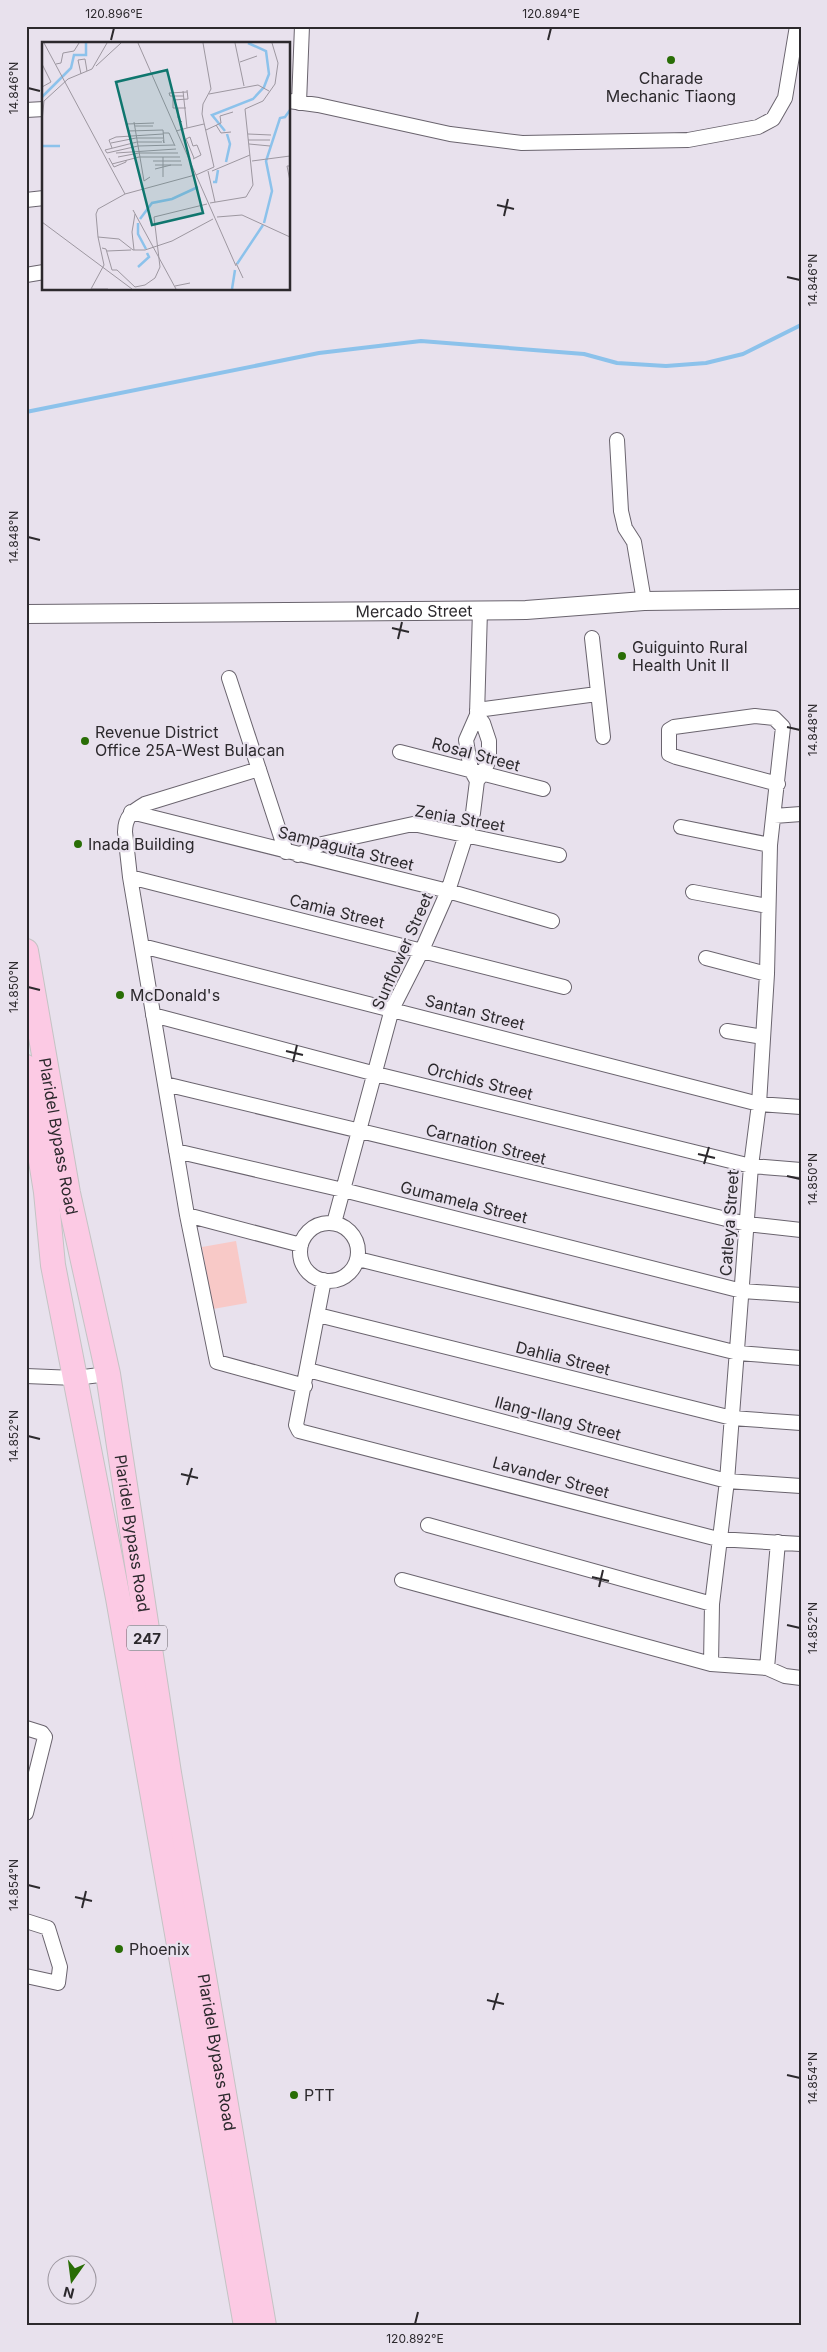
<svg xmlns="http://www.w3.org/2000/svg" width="827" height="2352" font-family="Inter,sans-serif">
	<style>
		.green { fill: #f8c9c7 }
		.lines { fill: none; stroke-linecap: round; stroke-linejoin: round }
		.stream { stroke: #8cc2eb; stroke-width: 4 }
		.minor-casing { stroke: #6a646e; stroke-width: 16 }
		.tertiary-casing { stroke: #6a646e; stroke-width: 20 }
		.trunk-casing { stroke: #c4c3c4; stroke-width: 26 }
		.minor { stroke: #fff; stroke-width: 14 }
		.tertiary { stroke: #fff; stroke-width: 18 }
		.trunk { stroke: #fccae4; stroke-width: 24 }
		.ticks { fill: none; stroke: #2c292d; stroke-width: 2 }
		.poi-dot { fill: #296d06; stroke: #e8e1ed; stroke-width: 2 }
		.labels { text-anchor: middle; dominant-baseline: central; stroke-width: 4.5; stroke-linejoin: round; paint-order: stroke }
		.shield { fill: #e8e1ed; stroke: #646067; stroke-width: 1 }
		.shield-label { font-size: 15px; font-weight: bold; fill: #2c292d }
		.poi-label { font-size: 16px; fill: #2c292d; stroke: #e8e1ed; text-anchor: start }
		.street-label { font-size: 16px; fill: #2c292d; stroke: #e8e1ed }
		.inset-river { fill: none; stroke: #8cc2eb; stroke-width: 2.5 }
		.inset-road { fill: none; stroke: #9d97a0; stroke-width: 1 }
		.view { fill: #0f766e; fill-opacity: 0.15; stroke: #0f766e; stroke-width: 2.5 }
		.inset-edge { fill: none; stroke: #2c292d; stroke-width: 2.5 }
		.neatline { fill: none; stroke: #2c292d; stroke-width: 2 }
		.ticks-label { font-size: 12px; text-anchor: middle; fill: #2c292d }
	</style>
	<rect width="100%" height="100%" fill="#e8e1ed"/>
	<path class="green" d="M236 1241 247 1303 213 1309 202 1247Z"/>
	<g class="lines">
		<path class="stream" d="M26 412 319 353 421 341 584 354 617 363 666 366 706 363 743 354 801 325"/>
		<defs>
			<path id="minor" d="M289 101 318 105 450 134 522 143 688 140 758 127 773 119 785 98 797 26
				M299 103 302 26
				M26 110 44 109
				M26 200 44 198
				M26 275 44 272
				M617 440 621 511 625 528 634 542 644 601
				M592 638 603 737
				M229 678 286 852
				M477 710 597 694
				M400 752 543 789
				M259 769 145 804C133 811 125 816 125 832L130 877 187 1215 217 1362 305 1386
				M477 781 471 770 466 740 477 715 480 610
				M131 812 448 891 552 921
				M774 816 801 814
				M681 827 770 845
				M298 855 322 844 413 824 559 855
				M130 877 564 987
				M693 892 767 906
				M142 946 759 1104 801 1107
				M706 958 767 974
				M153 1015 376 1074 751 1166 801 1170
				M727 1031 763 1037
				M165 1084 747 1224 801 1230
				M176 1151 343 1190 742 1291 801 1295
				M187 1215 301 1245
				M334 1223 392 1009 422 950 448 891 473 813 477 781 483 773 489 760V741L483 723 477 715
				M300 1252a29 29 0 1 1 58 0a29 29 0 1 1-58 0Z
				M358 1259 738 1353 801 1358
				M324 1280 296 1425 299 1431 718 1539 801 1544
				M318 1315 732 1418 801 1423
				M308 1370 727 1481 801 1486
				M26 1376 75 1378 108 1374
				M428 1525 712 1604
				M402 1580 711 1664 767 1668 785 1676 801 1678
				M711 1664 712 1604 727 1481 751 1166 759 1104 767 974 770 845 783 727 774 718 755 716 674 727 669 730V754L676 757 778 784
				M767 1668 778 1542
				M26 1728 42 1733 45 1737 26 1813
				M26 1921 48 1928 60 1967 58 1983 26 1976"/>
			<g id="tertiary">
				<path id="s1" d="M26 614 526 610 644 601 801 599"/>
			</g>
			<g id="trunk">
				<path id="s2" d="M26 951 68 1193 108 1374 169 1773 264 2326"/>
				<path d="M26 1067 46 1192 53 1265 118 1598 246 2326"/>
			</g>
		</defs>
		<use href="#minor" class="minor-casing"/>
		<use href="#tertiary" class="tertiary-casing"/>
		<use href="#trunk" class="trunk-casing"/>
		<use href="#minor" class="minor"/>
		<use href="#tertiary" class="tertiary"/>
		<use href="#trunk" class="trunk"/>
	</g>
	<path class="ticks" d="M111 40 114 28M548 40 551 28M28 88 40 91M497 205 514 209M504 216 508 199M787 277 800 280M28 537 40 540M392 628 409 632M398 639 402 622M787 727 800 730M28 987 40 990M286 1051 303 1055M293 1062 297 1045M698 1154 715 1158M704 1164 709 1147M787 1176 800 1179M28 1436 40 1439M181 1474 198 1478M187 1485 192 1468M592 1577 609 1581M599 1587 603 1570M787 1625 800 1628M28 1885 40 1888M75 1897 92 1901M82 1908 86 1891M487 2000 504 2004M493 2010 498 1993M787 2075 800 2078M415 2324 418 2312"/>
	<g class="poi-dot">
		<circle cx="671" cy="60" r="5"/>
		<circle cx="622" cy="656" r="5"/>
		<circle cx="85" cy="741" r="5"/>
		<circle cx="78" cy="844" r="5"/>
		<circle cx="120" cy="995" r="5"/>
		<circle cx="119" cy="1949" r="5"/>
		<circle cx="294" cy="2095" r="5"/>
	</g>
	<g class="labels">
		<rect class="shield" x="127" y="1625.5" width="40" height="25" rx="4"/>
		<g class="shield-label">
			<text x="147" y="1638">247</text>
		</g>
		<g class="poi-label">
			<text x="671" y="78" text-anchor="middle">Charade<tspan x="671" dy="18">Mechanic Tiaong</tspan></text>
			<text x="632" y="647">Guiguinto Rural<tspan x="632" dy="18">Health Unit Ⅱ</tspan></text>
			<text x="95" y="732">Revenue District<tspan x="95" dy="18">Office 25A-West Bulacan</tspan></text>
			<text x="88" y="844">Inada Building</text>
			<text x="130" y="995">McDonald's</text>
			<text x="129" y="1949">Phoenix</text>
			<text x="304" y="2095">PTT</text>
		</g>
		<g class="street-label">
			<text stroke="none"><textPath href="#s1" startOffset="388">Mercado Street</textPath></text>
			<text transform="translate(476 754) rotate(15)">Rosal Street</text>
			<text transform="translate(460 818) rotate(10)">Zenia Street</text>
			<text transform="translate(346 848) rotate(14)">Sampaguita Street</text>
			<text transform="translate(337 911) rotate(14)">Camia Street</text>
			<text transform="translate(402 951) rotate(-66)">Sunflower Street</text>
			<text transform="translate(475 1012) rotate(14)">Santan Street</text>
			<text transform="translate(480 1081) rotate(14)">Orchids Street</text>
			<text stroke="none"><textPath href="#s2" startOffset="188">Plaridel Bypass Road</textPath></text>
			<text transform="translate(486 1144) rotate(14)">Carnation Street</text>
			<text transform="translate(464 1202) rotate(14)">Gumamela Street</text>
			<text transform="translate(729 1223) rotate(-86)">Catleya Street</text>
			<text transform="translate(563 1358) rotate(14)">Dahlia Street</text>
			<text transform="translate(558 1418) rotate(15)">Ilang-Ilang Street</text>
			<text transform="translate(551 1477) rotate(15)">Lavander Street</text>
			<text stroke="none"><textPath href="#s2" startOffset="592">Plaridel Bypass Road</textPath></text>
			<text stroke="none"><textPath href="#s2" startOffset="1118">Plaridel Bypass Road</textPath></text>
		</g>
	</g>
	<g transform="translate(42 42)">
		<rect width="248" height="248" fill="#e8e1ed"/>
		<path class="inset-river" d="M0 55 29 26 32 13H44V1M183 89 170 73 211 57 222 45 227 32 224 9 206 1M0 104H18M184 120 188 102 185 92M171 140H174L176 128M98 177 110 161 130 157 156 145M96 181V192L104 207M222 181 230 149 224 119 238 76 243 75 248 68M195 222 221 183M96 225 107 215 105 211M190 247 193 228"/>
		<path class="inset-road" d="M2 1 83 152M96 1 194 224M193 1 202 44M198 20 215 14M0 22 9 40 0 45M14 22 19 21 21 11 32 9 37 1M54 24 79 1M39 32 36 18 43 17 45 29M167 52 216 43 227 49M131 54V66H144M142 54H128L127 51 145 50M131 58 146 57 145 48M136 66V76L140 80M0 79 2 59 26 37 50 27 65 1M92 80 102 139 108 135M112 81 85 82 86 89 121 88 122 101 121 98M174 83 179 91 189 90M93 84H111M145 86 162 82M164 88 179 81 178 74 191 70M134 89 145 86 141 49M121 91H127L133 104M206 92 229 93M206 98H228M120 100H95L63 108 65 111 96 104 132 103M69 101 94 96H121M207 102 228 104M151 104 148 95 144 97 152 116M70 106 67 98 74 95 121 92M74 111 134 107M76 115 97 111H136M67 116 72 125 84 120V118M151 117 159 113 155 103 151 104M111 119H139M210 119 248 114M70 122 97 115H138M113 123H140M248 124H245L248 139M113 127 129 123M166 129 173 160M170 129 208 113M154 133 172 125 160 72 161 62 169 47 161 1M121 135V115M168 161 204 155 211 143 203 67 221 59 233 42 236 21 230 1M91 168 134 247M175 175 200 173 248 195M0 180 90 247M56 195 54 172 56 167 83 152 153 133M60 206 64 207 70 228H75L93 245 103 243 113 236 118 225 112 175 165 162M92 208 90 190 93 172M65 209 89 208M194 221 201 236M133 244 148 241M49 247 62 223 56 195 77 197 91 208H103L130 199 171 177M50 247H66"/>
		<path class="view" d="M125 28 161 171 110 183 74 40Z"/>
		<rect width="248" height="248" class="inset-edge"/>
	</g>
	<rect width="827" height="2352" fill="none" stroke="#e8e1ed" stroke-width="55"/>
	<g transform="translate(72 2280) rotate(194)"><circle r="24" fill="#e8e1ed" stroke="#9d97a0"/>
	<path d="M0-4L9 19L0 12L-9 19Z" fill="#296d06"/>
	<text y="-8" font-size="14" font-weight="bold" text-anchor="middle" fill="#2c292d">N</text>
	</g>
	<rect x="28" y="28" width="772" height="2296" class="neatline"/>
	<g class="ticks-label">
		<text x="114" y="18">120.896°E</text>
		<text x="551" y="18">120.894°E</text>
		<text transform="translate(14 88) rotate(-90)" y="4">14.846°N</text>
		<text transform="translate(813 280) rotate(-90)" y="4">14.846°N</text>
		<text transform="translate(14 537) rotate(-90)" y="4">14.848°N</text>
		<text transform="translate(813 730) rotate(-90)" y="4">14.848°N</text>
		<text transform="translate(14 987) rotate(-90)" y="4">14.850°N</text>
		<text transform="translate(813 1179) rotate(-90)" y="4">14.850°N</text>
		<text transform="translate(14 1436) rotate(-90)" y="4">14.852°N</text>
		<text transform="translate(813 1628) rotate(-90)" y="4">14.852°N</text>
		<text transform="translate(14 1885) rotate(-90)" y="4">14.854°N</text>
		<text transform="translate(813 2078) rotate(-90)" y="4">14.854°N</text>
		<text x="415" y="2343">120.892°E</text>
	</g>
</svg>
